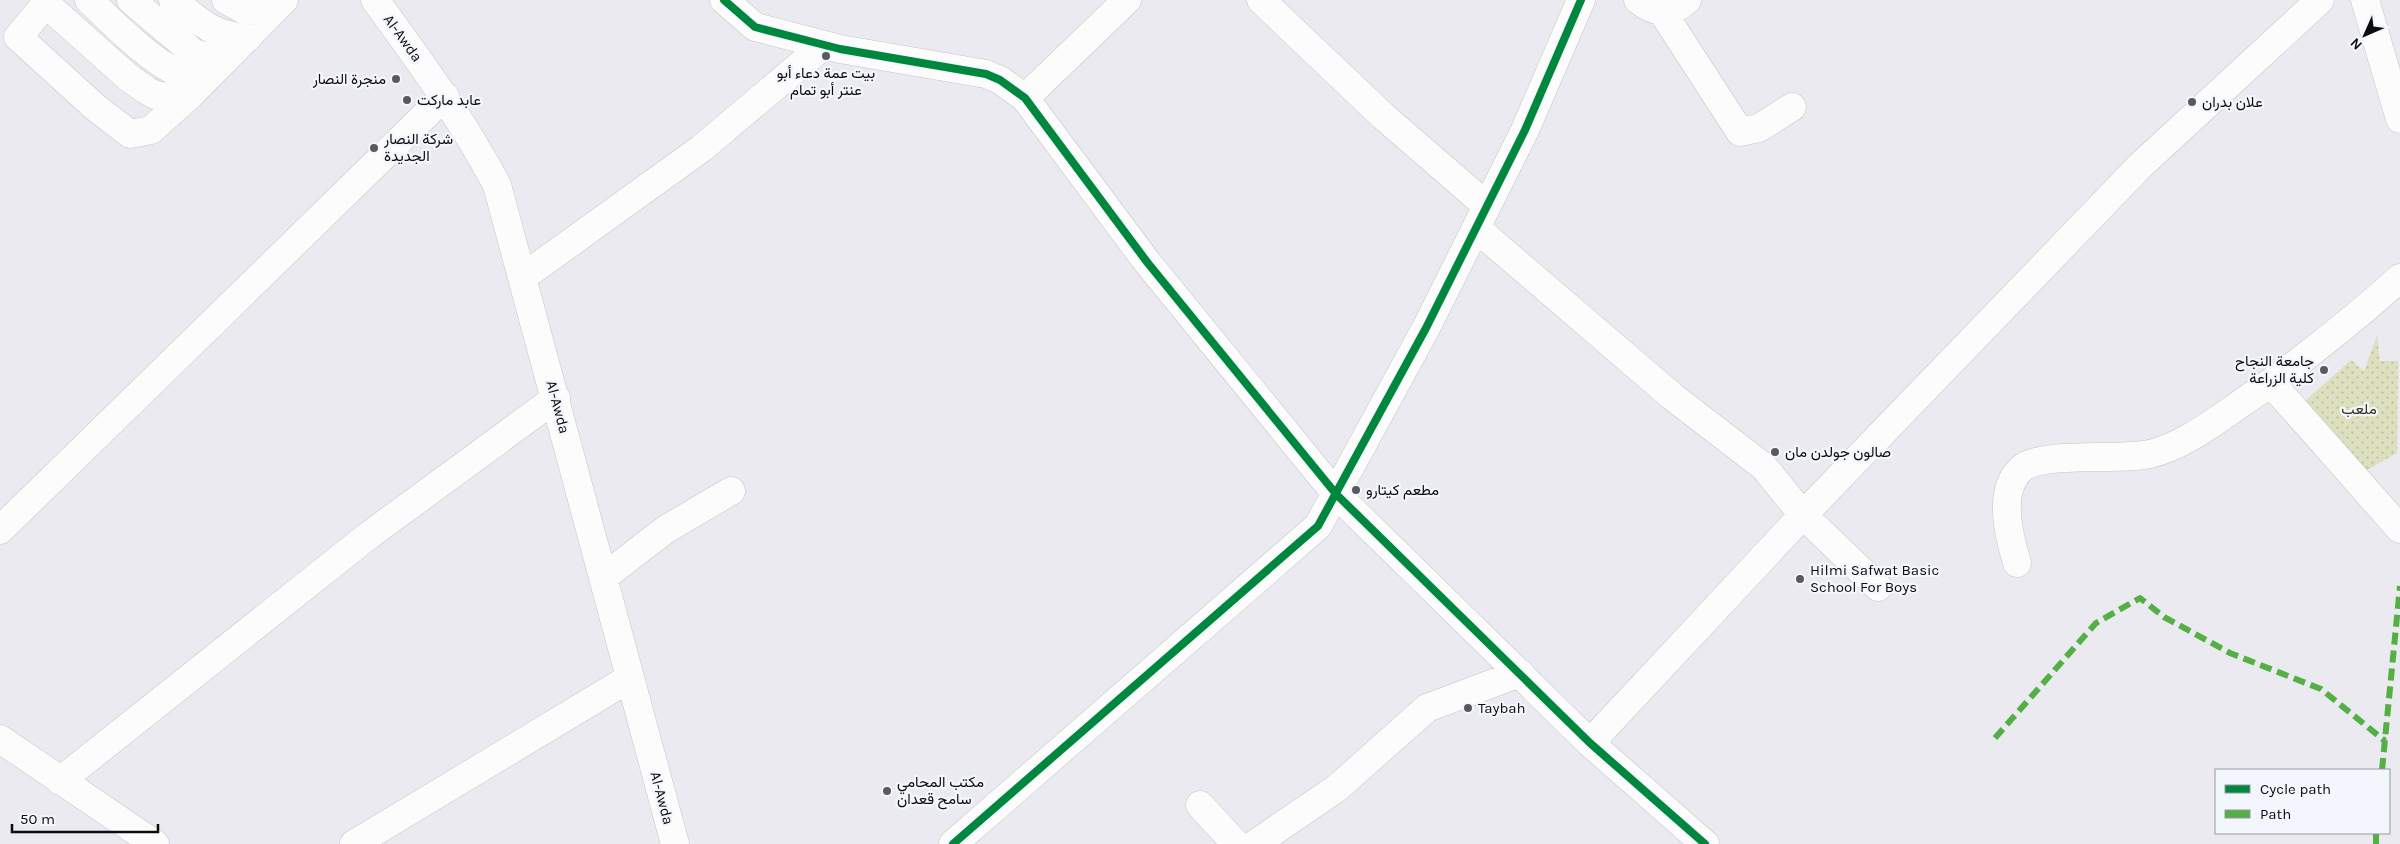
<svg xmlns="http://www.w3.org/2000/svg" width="2400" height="844" font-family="Karla,Vazirmatn,sans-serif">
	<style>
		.park { fill: url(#park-dots) }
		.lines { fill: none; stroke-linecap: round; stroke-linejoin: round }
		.minor-casing { stroke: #c5c5c9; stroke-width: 29 }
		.minor { stroke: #fcfcfd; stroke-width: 28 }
		.quiet { stroke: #54b044; stroke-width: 6; stroke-dasharray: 12 6; stroke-linecap: butt }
		.cycleway-casing { stroke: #f4f6fe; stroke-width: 11 }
		.cycleway { stroke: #00873e; stroke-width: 8 }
		.poi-dot { fill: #595a5e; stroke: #f4f6fe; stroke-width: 2 }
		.labels { text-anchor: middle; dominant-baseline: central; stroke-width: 4.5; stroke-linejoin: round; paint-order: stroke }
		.street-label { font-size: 15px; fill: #0b0c0f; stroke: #f4f6fe }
		.poi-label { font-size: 15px; fill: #0b0c0f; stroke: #f4f6fe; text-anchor: start }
		.park-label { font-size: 15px; fill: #313415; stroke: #f4f6fe }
	</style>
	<defs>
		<pattern id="park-dots" width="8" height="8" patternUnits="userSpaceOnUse" patternTransform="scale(1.25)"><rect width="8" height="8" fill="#dce0be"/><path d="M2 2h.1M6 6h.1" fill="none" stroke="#bbbfa2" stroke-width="1.8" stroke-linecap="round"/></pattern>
	</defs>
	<rect width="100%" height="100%" fill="#eaeaf0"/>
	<path class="park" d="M2377 336 2380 361H2398L2397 453 2362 473 2304 402 2351 360 2364 371Z"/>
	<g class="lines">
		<defs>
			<path id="minor" d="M49 0 18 37 95 107 130 134 151 130 191 94 284 0
				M89 0C111 21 162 74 192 77 197 78 205 75 211 74
				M131 0 195 54 225 59
				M173 0C200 22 211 35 247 38
				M226 0 246 11 274 10
				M375 0C419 60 462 119 497 185L675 844
				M724 0 755 27 840 49 986 74 1000 80 1025 98 1147 262 1336 494 1590 743 1705 844
				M1261 0 1383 116 1487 206
				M1638 0C1656 14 1670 16 1687 0
				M2365 0 2400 119
				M46 4 129 78 146 90 155 95 177 98 191 94
				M1663 13 1740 132 1759 128 1792 107
				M1025 98 1127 0
				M1476 228 1673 397 1764 467 1803 515 1878 587
				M523 277 702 148 824 45
				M2271 383 2400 529
				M0 530 445 96
				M2017 563C2009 536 1997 491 2021 469 2040 451 2119 461 2150 454 2182 446 2210 425 2236 407 2294 367 2348 325 2400 278
				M604 577 665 530 731 491
				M0 739 155 844
				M1590 743 1803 515 2141 165 2320 0
				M60 781 368 536 556 398
				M1200 805 1236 844
				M354 844 630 678
				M953 844 1318 526 1426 328 1525 130 1581 0
				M1255 844 1337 788 1427 708 1520 673"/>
		</defs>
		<use href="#minor" class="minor-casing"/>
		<use href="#minor" class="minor"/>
		<path class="quiet" d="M1995 738 2096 623 2140 598 2164 617 2230 653 2321 689 2385 741
			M2382 770 2400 586
			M2376 844V833"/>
		<defs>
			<path id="cycleway" d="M724 0 755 27 840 49 986 74 1000 80 1025 98 1147 262 1336 494 1590 743 1705 844
				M953 844 1318 526 1426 328 1525 130 1581 0"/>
		</defs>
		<use href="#cycleway" class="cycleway-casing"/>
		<use href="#cycleway" class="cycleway"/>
	</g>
	<g class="poi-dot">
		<circle cx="826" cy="56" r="5"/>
		<circle cx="396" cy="79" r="5"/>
		<circle cx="407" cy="100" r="5"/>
		<circle cx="2192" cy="102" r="5"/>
		<circle cx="374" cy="148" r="5"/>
		<circle cx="2324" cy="370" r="5"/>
		<circle cx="1775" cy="452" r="5"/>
		<circle cx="1356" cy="490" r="5"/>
		<circle cx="1800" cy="579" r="5"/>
		<circle cx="1468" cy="708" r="5"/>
		<circle cx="887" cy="791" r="5"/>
	</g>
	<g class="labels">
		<g class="street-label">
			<text transform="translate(403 38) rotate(54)">Al-Awda</text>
			<text transform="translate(558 407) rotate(75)">Al-Awda</text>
			<text transform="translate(662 798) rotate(75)">Al-Awda</text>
		</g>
		<g class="poi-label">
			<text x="826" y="73" text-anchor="middle">بيت عمة دعاء أبو<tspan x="826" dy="17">عنتر أبو تمام</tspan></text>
			<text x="386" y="79" text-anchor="end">منجرة النصار</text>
			<text x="417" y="100">عابد ماركت</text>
			<text x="2202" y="102">علان بدران</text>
			<text x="384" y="139">شركة النصار<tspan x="384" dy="17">الجديدة</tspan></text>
			<text x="2314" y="361" text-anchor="end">جامعة النجاح<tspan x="2314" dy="17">كلية الزراعة</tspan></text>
			<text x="1785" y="452">صالون جولدن مان</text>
			<text x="1366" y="490">مطعم كيتارو</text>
			<text x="1810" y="570">Hilmi Safwat Basic<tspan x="1810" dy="17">School For Boys</tspan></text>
			<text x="1478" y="708">Taybah</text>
			<text x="897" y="782">مكتب المحامي<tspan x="897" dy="17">سامح قعدان</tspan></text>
		</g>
		<g class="park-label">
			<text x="2359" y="409">ملعب</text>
		</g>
	</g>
	<rect x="2215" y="769" width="175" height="65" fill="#f4f6fe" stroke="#97989e"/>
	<rect x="2225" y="785" width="25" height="8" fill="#00873e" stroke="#97989e"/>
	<text x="2260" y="794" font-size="15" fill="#0b0c0f">Cycle path</text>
	<rect x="2225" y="810" width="25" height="8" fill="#54b044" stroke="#97989e"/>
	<text x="2260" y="819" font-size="15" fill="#0b0c0f">Path</text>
	<g transform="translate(2365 35) rotate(225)" stroke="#f4f6fe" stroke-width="4" paint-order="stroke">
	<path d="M0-4L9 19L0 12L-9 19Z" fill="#0b0c0f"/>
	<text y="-8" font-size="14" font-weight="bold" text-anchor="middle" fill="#0b0c0f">N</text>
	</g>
	<path d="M12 824v8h146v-8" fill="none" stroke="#0b0c0f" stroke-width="2.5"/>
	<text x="20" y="824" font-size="15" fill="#0b0c0f" stroke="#f4f6fe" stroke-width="4" paint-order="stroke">50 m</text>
</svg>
